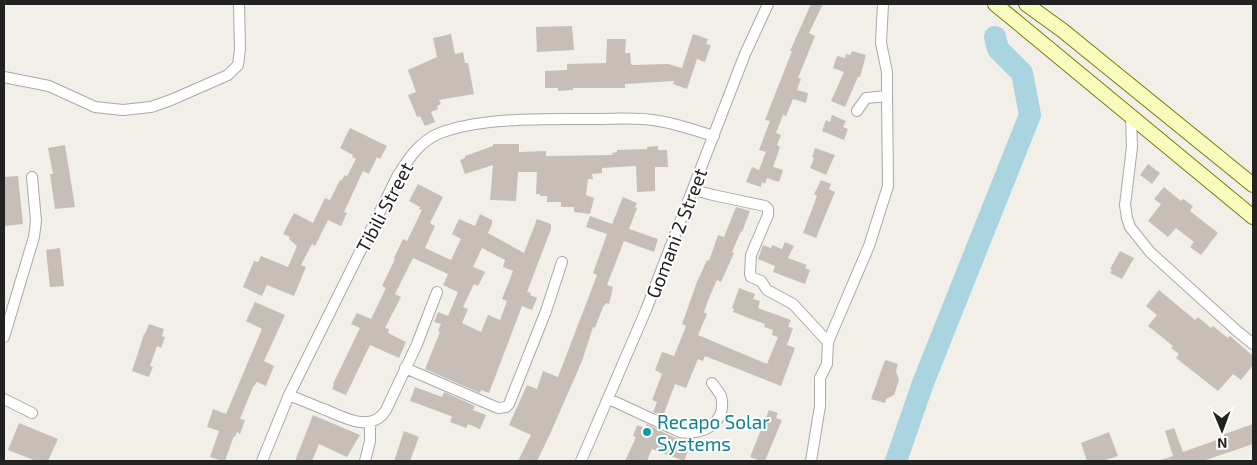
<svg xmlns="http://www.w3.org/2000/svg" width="1257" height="465" font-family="'Exo 2',sans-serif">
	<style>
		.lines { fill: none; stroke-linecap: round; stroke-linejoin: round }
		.river { stroke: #a9d4e0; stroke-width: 22 }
		.building { fill: #c7beb7; fill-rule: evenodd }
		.minor-casing { stroke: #a9a9a9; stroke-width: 12 }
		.secondary-casing { stroke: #737f03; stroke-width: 16 }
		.minor { stroke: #fff; stroke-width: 10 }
		.secondary { stroke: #f9fbbd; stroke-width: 14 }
		.culture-dot { fill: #0f9aa8; stroke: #fff; stroke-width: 2 }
		.labels { text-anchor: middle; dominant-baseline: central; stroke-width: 4; stroke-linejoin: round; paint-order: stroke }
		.street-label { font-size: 19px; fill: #222; stroke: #fff }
		.culture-label { font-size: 19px; fill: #0d838f; stroke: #fff; text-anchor: start }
	</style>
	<rect width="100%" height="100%" fill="#f2efe9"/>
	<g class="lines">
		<path class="river" d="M896 461 923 383 1030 115 1022 73 998 49 995 37"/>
	</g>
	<path class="building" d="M811 4H823L809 33 815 36 798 78 801 79 797 90 808 93 806 103 793 99 786 116 783 115 776 133 781 135 777 145 780 147 773 167 783 170 779 182 767 178 765 184 762 182 761 187 746 182 752 167 759 170 766 152 759 150 770 121 765 120 792 51H790Z
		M572 26 574 50 537 52 536 27Z
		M451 34 455 54 463 52 465 63H468L474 94 439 100 441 104 437 106 438 109 431 112 435 122 425 126 420 116 417 117 408 95 416 92 408 70 437 57 433 38Z
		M693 34 708 39 706 44 711 45 705 62 697 59 687 89 673 84 674 81 625 84V88H573V90L558 91V88H545V71L567 70V64L606 63 607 39H626L625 53H630L631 64 632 65 668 64 682 68Z
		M852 51 866 55 860 77H858L845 107 831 101 844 72 833 68 837 56 845 58 846 54 850 55Z
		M832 115 846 121 843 127 848 129 844 140 822 131 826 120 830 122Z
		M350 128 387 146 380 159 377 157 369 174 363 171 344 212 347 213 341 226 328 220 315 246 312 244 301 265 306 267 294 296 267 285 262 296 243 287 254 261 258 262 261 256 288 267 297 246 289 239 290 237 283 234 294 213 313 223 325 198 330 200 340 180 341 181 345 175 347 176 356 159 352 157 353 155 340 148Z
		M493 144H519V152L546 151V156L613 155 612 153 617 152V150L647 149V147L658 146V150H667L668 167H655V191L637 192 636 166 602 168V173L592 174 593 179H588L586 195 594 198 590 214 574 212V207H561V202H547V196H540V194H536L537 172H518L516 201 490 200 493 165 465 174 460 160 465 158V156L493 146Z
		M65 145 75 207 55 209 50 174H53L48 148Z
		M815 148 835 155 826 175 810 168 814 158 812 157Z
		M1148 164 1160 173 1152 184 1140 175Z
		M18 176 23 224 4 226V177Z
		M821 180 831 184 829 189 835 192 816 238 803 233 817 196 814 194Z
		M418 184 443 197 430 223 435 226 425 248 451 260 461 239 452 234 459 219 475 226 480 214 492 220V224L488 233 524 253 537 219 551 224V229L527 292 531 293 530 295 537 298 532 310 522 306 489 393 481 390 480 393 425 369 440 332 438 331 441 324 434 322 438 312 448 316 458 292 443 285 448 274 413 258 395 294 401 297 385 328 389 329 388 333 406 342 399 358 370 345 346 395 332 389 334 385 333 384 360 328 351 324 357 313 371 319 386 288 382 286 395 259 394 258 403 239 407 241 422 210 419 209 420 207 409 201ZM482 248 505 260 503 267 513 271 502 299 507 301 500 320 488 315 481 332 462 323 468 309 463 307 474 284 478 286 485 272 473 267Z
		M1164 187 1181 201 1183 199 1193 206 1190 211 1218 233 1201 255 1190 247 1194 242 1176 228 1168 237 1148 221 1161 204 1154 199Z
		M623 197 637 203 635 207 637 208 629 229 658 239 654 252 624 241 607 285 613 287 609 304 606 303 603 307 595 328 593 327 582 361 551 432 537 461H518L531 435 509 425 527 385 537 389 543 371 558 377 597 275 593 273 607 234 586 227 590 216 612 224Z
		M736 207 750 211 742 232 741 231 732 252 734 253 721 282 717 280 709 298 704 312 707 314 698 335 767 364 778 337 772 335 773 330 764 327 765 324 733 312 734 309 732 308 739 288 755 294 753 299 760 301 758 308 791 320 788 327 793 328 787 345 795 348 781 386 705 356 703 361 698 359 686 388 675 384 663 416 653 412 657 402 652 400 662 374 655 370 662 352 674 356 686 326 682 324 697 282 707 260 709 261 718 235 724 237Z
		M785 242 794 246 788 258 807 265 805 268 810 270 805 284 773 272 775 266 758 259 763 245 771 248 772 245 782 249Z
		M60 248 64 286 50 287 46 250Z
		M1120 251 1134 258 1122 279 1110 273 1112 270 1110 269Z
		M1159 290 1195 320 1198 317 1211 328 1213 326 1228 338 1230 336 1253 356V365L1241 380 1233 374 1218 391 1176 358 1179 354 1171 348 1173 346 1148 326 1157 315 1146 306Z
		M255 302 285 315 264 361 274 366 266 386 257 382 253 387 240 419 245 420 240 434 237 432 235 437 234 436 225 461H223L210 457 219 431 207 427 213 409 226 414 262 329 246 321Z
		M149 324 164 329 162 336 165 337 161 348 157 346 150 366 153 367 149 377 132 371 144 334H145Z
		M885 360 898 364 896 371 899 380 894 395 886 399 885 403 871 399Z
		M415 387 442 397 444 392 475 406 473 410 486 415 480 429 468 424 466 428 450 422 452 417 451 416 410 401Z
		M769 410 778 413 776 418 782 420 765 461H761L750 457Z
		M313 415 360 435 347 457 319 444 312 461H295Z
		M19 423 58 439 48 461H36L8 450Z
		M647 424 673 437 691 444 684 461 652 449 647 461H625L636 437 633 436 637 425 645 428Z
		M1253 424V444L1203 461H1162L1161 460 1173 456 1165 431 1174 428 1183 452 1217 440 1216 437Z
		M404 431 419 437 410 461H394Z
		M1109 432 1118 456 1102 461H1087L1081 443Z"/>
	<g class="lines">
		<defs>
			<path id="minor" d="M4 77 49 86 95 107 123 110 151 107 171 100 228 75 238 65 240 49 239 4
				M857 111 866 98 887 96V72L881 43 883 4
				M1131 116 1132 147 1125 205 1127 218 1130 227 1150 252 1237 331 1253 344
				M694 190 713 195 765 206 768 209V215L751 255 750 274 751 277 761 281 767 290 793 304 828 342 827 364 820 378V406L811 461
				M4 337 34 237 36 221 32 177
				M828 342 869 246 888 186 887 96
				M405 368 498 408 506 407 509 404 546 311 562 262
				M289 395C301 400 313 405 326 410 344 418 372 433 386 410L417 344 437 292
				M4 399 32 413
				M609 399 680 432C703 436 728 422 721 396 719 392 715 387 712 383
				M262 461 289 395 398 175C409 158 420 141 440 133 482 117 549 119 594 119 616 119 638 117 659 121 678 124 696 131 714 136
				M365 461 370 441V422
				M581 461 646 310 745 54 768 4"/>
			<path id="secondary" d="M995 4 1253 217
				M1026 4 1062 30 1253 185"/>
		</defs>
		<use href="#minor" class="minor-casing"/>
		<use href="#secondary" class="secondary-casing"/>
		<use href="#minor" class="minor"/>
		<use href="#secondary" class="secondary"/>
	</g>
	<circle class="culture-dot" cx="647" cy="432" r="5"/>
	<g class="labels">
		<g class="street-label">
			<text transform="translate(384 207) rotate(-62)">Tibili Street</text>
			<text transform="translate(676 233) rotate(-69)">Gomani 2 Street</text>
		</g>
		<g class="culture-label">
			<text x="657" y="421">Recapo Solar<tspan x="657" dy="22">Systems</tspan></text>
		</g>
	</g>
	<rect width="1257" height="465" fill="none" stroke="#222222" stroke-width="10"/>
	<g transform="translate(1222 430) rotate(179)" stroke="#ffffff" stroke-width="4" paint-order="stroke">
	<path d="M0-4L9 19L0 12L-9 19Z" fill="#222222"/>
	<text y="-8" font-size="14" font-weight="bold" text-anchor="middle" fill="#222222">N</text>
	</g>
</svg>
